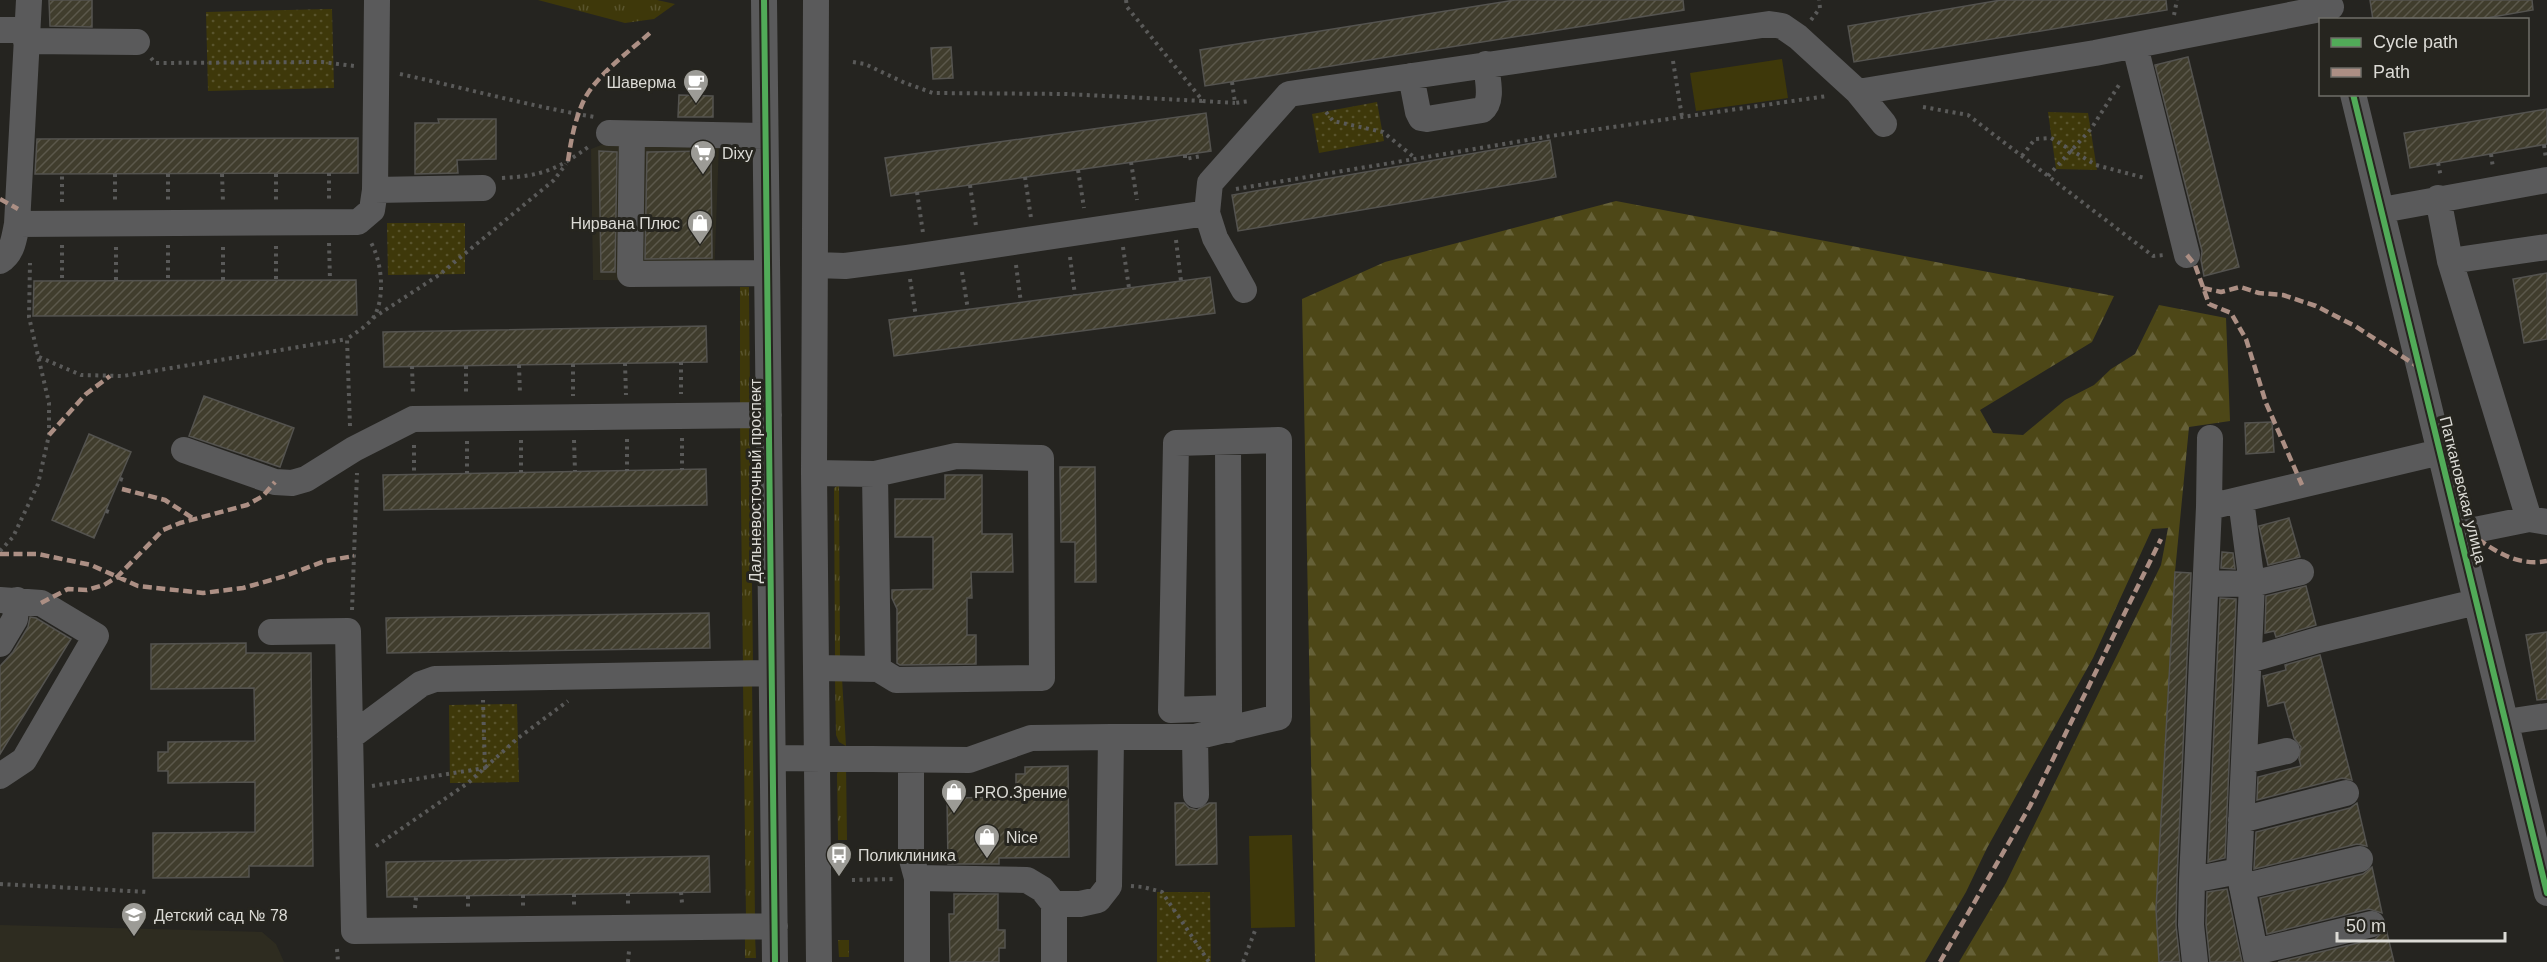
<svg xmlns="http://www.w3.org/2000/svg" width="2547" height="962" font-family="Helvetica,sans-serif">
	<style>
		.built { fill: #2e2c20 }
		.grass { fill: url(#grass-tufts) }
		.forest { fill: url(#forest-firs) }
		.park { fill: url(#park-dots) }
		.garden { fill: #3e380a }
		.building { fill: url(#building-hatch); stroke: #54534f; stroke-width: 1.5 }
		.lines { fill: none; stroke-linecap: round; stroke-linejoin: round }
		.path { stroke: #5a5a59; stroke-width: 4; stroke-dasharray: 3 4.5; stroke-linecap: butt }
		.minor { stroke: #5a5a5b; stroke-width: 26 }
		.quiet { stroke: #ac8f84; stroke-width: 4.5; stroke-dasharray: 9 4.5; stroke-linecap: butt }
		.cycleway-casing { stroke: #26251f; stroke-width: 10 }
		.cycleway { stroke: #51ab58; stroke-width: 6 }
		.labels { text-anchor: middle; dominant-baseline: central; stroke-width: 6; stroke-linejoin: round; paint-order: stroke }
		.poi-label { font-size: 16px; fill: #dcdbd6; stroke: #26251f; text-anchor: start }
		.street-label { font-size: 16px; fill: #dcdbd6; stroke: #26251f }
	</style>
	<defs>
		<pattern id="grass-tufts" width="24" height="20" patternUnits="userSpaceOnUse" patternTransform="scale(1.5)"><rect width="24" height="20" fill="#3e380a"/><path d="M3 7l-1-3M5 7V3M7 7l1-3M15 17l-1-3M17 17v-4M19 17l1-3" fill="none" stroke="#59542d"/></pattern>
		<pattern id="forest-firs" width="22" height="20" patternUnits="userSpaceOnUse" patternTransform="scale(1.5)"><rect width="22" height="20" fill="#4d4717"/><path d="M5 1l3.5 6h-7zM16 11l3.5 6h-7z" fill="#666138"/></pattern>
		<pattern id="park-dots" width="8" height="8" patternUnits="userSpaceOnUse" patternTransform="scale(1.5)"><rect width="8" height="8" fill="#3e380a"/><path d="M2 2h.1M6 6h.1" fill="none" stroke="#59542d" stroke-width="1.8" stroke-linecap="round"/></pattern>
		<pattern id="building-hatch" width="6" height="6" patternUnits="userSpaceOnUse" patternTransform="scale(1.5)"><rect width="6" height="6" fill="#403d2d"/><path d="M-1 1l2-2M0 6l6-6M5 7l2-2" fill="none" stroke="#5b584b"/></pattern>
	</defs>
	<rect width="100%" height="100%" fill="#252420"/>
	<path class="built" d="M609 142 719 145 714 281 593 280 591 149Z
		M0 925 262 932 276 944 284 962H0Z"/>
	<path class="grass" d="M538 0H657L675 4 654 19 625 23Z
		M740 287H749L750 405H740Z
		M740 423H750L753 666H743Z
		M839 485 840 656H835L834 488Z
		M835 678H842L846 746 839 742 836 735Z
		M743 681H752L755 918H746Z
		M846 765 847 840H838L837 774 839 768Z
		M755 935 756 958H745V936Z
		M838 940H849V957H839Z"/>
	<path class="forest" d="M1616 201 2114 296 2092 342 1980 410 1993 433 2023 435 2065 400 2094 385 2111 369 2135 354 2159 305 2226 318 2230 421 2189 427 2175 572 2156 909 2159 962H1959L2006 883 2161 565 2168 528 2152 529 2093 658 1987 848 1966 892 1925 962H1315L1302 299 1385 262Z"/>
	<path class="park" d="M332 9 334 88 208 91 206 12Z
		M1377 102 1384 141 1319 153 1312 114Z
		M2048 112 2088 113 2097 170 2056 169Z
		M387 223H465V274L388 275Z
		M517 704 519 782 450 783 449 705Z
		M1157 892H1210L1211 962H1157Z"/>
	<path class="garden" d="M1782 59 1788 98 1696 111 1690 73Z
		M1292 835 1295 927 1251 928 1249 836Z"/>
	<path class="building" d="M49 0H92V27L50 26Z
		M1515 0H1683L1684 10 1205 86 1200 50Z
		M2001 0H2166L2167 10 1854 62 1848 26Z
		M2370 0H2532L2533 10 2475 20H2373Z
		M951 47 953 78 933 79 931 48Z
		M2188 57 2239 267 2204 276 2201 260 2202 251 2155 65Z
		M679 95 713 96V117H678Z
		M2547 109V144L2410 168 2404 133Z
		M1206 113 1211 151 891 196 885 158Z
		M438 119H496V159L457 160 458 173 415 174V123H439Z
		M358 138V173L35 174 37 139Z
		M1550 140 1556 177 1238 231 1232 195Z
		M599 151 617 152 615 272H601Z
		M711 151 712 258 645 259 647 152Z
		M2547 273V339L2524 343 2513 279Z
		M1210 277 1215 313 894 356 889 320Z
		M356 280 357 315 33 316 34 281Z
		M706 326 707 362 384 367 383 332Z
		M204 396 294 428 280 467 189 436Z
		M2272 422 2274 452 2246 454 2245 423Z
		M89 434 131 452 94 538 52 520Z
		M1060 467H1095L1096 582H1075V542H1061Z
		M706 469 707 505 384 510 383 475Z
		M945 475H982V534H1012L1013 572H971L972 598H967V635H976V664L900 665 897 663V609L892 598V590L933 589V537H895V499H945Z
		M2289 518 2300 557 2268 565 2259 526Z
		M2222 552 2233 553 2235 569 2221 568Z
		M2175 572 2191 573 2177 879 2176 925 2180 962H2159L2156 909Z
		M2306 586 2316 625 2276 637 2274 631 2265 633 2266 596Z
		M2220 598 2236 599V603L2225 858 2208 862Z
		M709 613 710 648 387 653 386 618Z
		M30 617 36 618 71 639 0 754V666L13 652 28 627Z
		M2547 632V699L2537 700 2526 635Z
		M246 643V653H311L313 866H249V877L153 878V833L255 832V782L168 783V771H158V752H168V742L255 741 254 688 151 689V644Z
		M2320 655 2352 780 2342 778 2257 800 2258 777 2301 766 2299 759 2301 747 2294 738 2284 702 2268 706 2263 676 2286 670 2285 665Z
		M1068 766 1069 857 999 858V864H948L947 798 1016 797V774H1025V767Z
		M1175 803H1184L1189 808 1197 810 1209 803H1216L1217 864 1176 865Z
		M2357 803 2367 846 2357 844 2254 869 2256 832 2350 808Z
		M709 856 710 892 387 897 386 862Z
		M2372 867 2382 913 2369 909 2267 934 2260 898 2363 874Z
		M2227 889 2242 962H2210L2206 924 2207 892Z
		M954 894H998V930H1005V948H999V962H950L949 914H954Z
		M2386 929 2394 962H2278L2375 939Z"/>
	<g class="lines">
		<path class="path" d="M1126 0 1127 7 1203 101 1235 103
			M2174 15 2177 0
			M1811 20 1820 8 1819 0
			M151 58 155 63 322 62 354 66
			M1673 61 1682 117
			M853 62 865 64 905 83 933 93 1067 94 1203 101
			M400 74C465 88 529 106 595 117
			M1232 82 1235 103 1250 101
			M1923 107 1968 115 2153 256 2164 255
			M1326 112 1333 121 1383 132 1415 158
			M2544 145 2546 159
			M2491 154 2493 168
			M1185 155V159L1202 156
			M2022 156 2035 139 2051 138 2096 165 2145 178
			M1131 162 1137 200
			M2438 163 2441 177
			M1078 170 1084 208
			M329 173V200
			M115 174V200
			M168 174V202
			M222 174 223 202
			M276 174V200
			M2048 176 2091 129 2119 85
			M1025 177 1031 218
			M502 178C543 176 558 169 591 145
			M970 185 976 226
			M1236 189 1551 136 1827 96
			M917 192 923 233
			M62 202V174
			M1176 240 1181 281
			M329 243 330 280
			M62 245V281
			M168 245V280
			M276 246V280
			M116 247V281
			M1123 247 1129 288
			M1070 257 1075 295
			M1016 265 1021 303
			M962 272 968 310
			M910 279 916 317
			M223 280V245
			M373 318 439 275 554 180 566 164
			M39 357 81 375 123 376 347 339
			M681 362V394
			M625 363 626 395
			M573 364V396
			M519 365 520 394
			M412 366 413 395
			M466 366V395
			M350 426 347 339C355 333 367 326 373 318 386 299 382 260 370 241
			M682 438V470
			M627 439V471
			M521 440V472
			M574 440 575 471
			M467 441V473
			M414 445V474
			M120 479 126 481
			M106 511 112 513
			M0 551 13 537 38 484 49 435V403L29 317 30 263
			M352 610 357 473
			M372 786 485 768 483 700
			M376 846 468 783 518 738 568 701
			M852 880 895 879
			M0 884 148 892
			M1131 886 1143 887 1162 892 1209 962
			M681 892 682 903
			M628 893V904
			M574 894V905
			M523 895V906
			M468 896V907
			M415 908 416 897
			M337 949 338 962
			M628 962 629 951
			M1243 962 1256 928"/>
		<path class="minor" d="M764 0 775 962
			M816 0 814 473 819 962
			M0 30H27
			M26 41 137 42
			M2135 46 2187 255
			M1411 76 1418 112 1421 118 1427 119 1482 110C1494 101 1487 78 1486 64
			M1858 92 2095 53 2331 7
			M2353 94 2547 893
			M609 133 765 136
			M632 134 630 274 767 273
			M375 190 483 188
			M2438 198 2450 261 2529 519
			M2382 210 2547 180
			M1207 213 1215 238 1244 290
			M17 224 358 222 372 210 375 190 377 0
			M0 261C13 253 14 238 17 224L29 0
			M2450 261 2547 247
			M816 265 845 266 907 258 1207 213 1210 183 1289 94 1769 24 1782 26 1798 37 1858 92 1884 124
			M2210 438 2209 507 2440 452
			M1228 442 1229 708
			M184 450 275 482 292 483 306 479 354 449 413 419 769 415
			M956 456 1041 458 1042 678 896 680 878 669 875 474Z
			M814 473 875 474
			M2241 500 2252 584 2239 871 2257 962
			M2460 533 2529 519 2547 522
			M2206 583 2252 584 2301 572
			M0 600 41 603 96 636 24 760 0 776
			M271 632 348 631 354 931 775 926
			M0 644 15 619 17 600
			M2249 660 2318 640 2476 602
			M816 668 878 669
			M2506 722 2547 716
			M350 737 421 684 435 679 771 673
			M1111 737H1195L1196 795
			M1195 737 1279 717V440L1176 443 1171 710 1229 708V730
			M773 758 969 760 1031 738 1111 737 1109 886 1098 900 1080 904H1054V962
			M911 760V856L917 878V962
			M2244 761 2287 751
			M2241 820 2346 793
			M917 878 1027 880 1042 889 1054 904
			M2192 880 2239 871
			M2242 887 2360 859
			M2255 952 2372 924
			M2195 962 2191 925 2192 880 2209 507"/>
		<path class="quiet" d="M568 161C571 140 575 118 585 98 598 74 631 50 651 32
			M0 199 18 209
			M2187 255 2195 265 2209 304 2231 313 2246 339 2266 403 2302 485
			M2203 288 2221 292 2240 287 2259 293 2283 295 2316 306 2355 326 2420 368
			M49 435 86 394 110 376
			M122 489 165 500 194 519
			M2478 539C2499 554 2520 566 2547 561
			M0 554H38L91 565 138 586 203 593 243 588 285 576 325 561 354 556
			M41 603 68 589 87 590 104 585 117 577 163 530 180 523 247 505 263 496 275 482
			M1940 962 2030 806 2161 539"/>
		<defs>
			<path id="cycleway" d="M764 0 775 962
				M2353 94 2547 893"/>
		</defs>
		<use href="#cycleway" class="cycleway-casing"/>
		<use href="#cycleway" class="cycleway"/>
	</g>
	<defs>
		<symbol id="cafe-pin" viewBox="-11 -11 22 30"><path d="M0 17L-7.5 6A9.5 9.5 0 1 1 7.5 6Z" fill="#9c9b96" stroke="#26251f"/><path d="M-5.5-4.5H6V0H3Q3 3.5 0 3.5H-2.5Q-5.5 3.5-5.5 0ZM3-3.2v2h1.7v-2ZM-6 4.5H4V6H-6Z" fill="#fff"/></symbol>
		<symbol id="supermarket-pin" viewBox="-11 -11 22 30"><path d="M0 17L-7.5 6A9.5 9.5 0 1 1 7.5 6Z" fill="#9c9b96" stroke="#26251f"/><path d="M-6-5.5h2.5l.6 2H6L4.5 2H-2.5L-4.4-4H-6ZM-1.5 3.2a1.3 1.3 0 1 0 .1 0ZM3 3.2a1.3 1.3 0 1 0 .1 0Z" fill="#fff"/></symbol>
		<symbol id="shop-pin" viewBox="-11 -11 22 30"><path d="M0 17L-7.5 6A9.5 9.5 0 1 1 7.5 6Z" fill="#9c9b96" stroke="#26251f"/><path d="M-5-2.5h2.3a2.7 3.5 0 0 1 5.4 0H5L5.5 6h-11ZM-1.5-2.5h3a1.5 2.3 0 0 0-3 0Z" fill="#fff"/></symbol>
		<symbol id="bus-pin" viewBox="-11 -11 22 30"><path d="M0 17L-7.5 6A9.5 9.5 0 1 1 7.5 6Z" fill="#9c9b96" stroke="#26251f"/><path d="M-5-6H5V4H4V6H2V4H-2V6H-4V4H-5ZM-3.5-4V0h7V-4ZM-3.5 1.2v1.5H-2V1.2ZM2 1.2v1.5H3.5V1.2Z" fill="#fff"/></symbol>
		<symbol id="school-pin" viewBox="-11 -11 22 30"><path d="M0 17L-7.5 6A9.5 9.5 0 1 1 7.5 6Z" fill="#9c9b96" stroke="#26251f"/><path d="M0-5L7-2L0 1L-7-2ZM-4 1L0 2.5L4 1V4Q0 6-4 4Z" fill="#fff"/></symbol>
	</defs>
	<g fill-rule="evenodd">
		<use href="#cafe-pin" x="681" y="67" width="30" height="40"/>
		<use href="#supermarket-pin" x="688" y="138" width="30" height="40"/>
		<use href="#shop-pin" x="685" y="208" width="30" height="40"/>
		<use href="#shop-pin" x="939" y="777" width="30" height="40"/>
		<use href="#shop-pin" x="972" y="822" width="30" height="40"/>
		<use href="#bus-pin" x="824" y="840" width="30" height="40"/>
		<use href="#school-pin" x="119" y="900" width="30" height="40"/>
	</g>
	<g class="labels">
		<g class="poi-label">
			<text x="676" y="82" text-anchor="end">Шаверма</text>
			<text x="722" y="153">Dixy</text>
			<text x="680" y="223" text-anchor="end">Нирвана Плюс</text>
			<text x="974" y="792">PRO.Зрение</text>
			<text x="1006" y="837">Nice</text>
			<text x="858" y="855">Поликлиника</text>
			<text x="154" y="915">Детский сад № 78</text>
		</g>
		<g class="street-label">
			<text transform="translate(755 481) rotate(-90)">Дальневосточный проспект</text>
			<text transform="translate(2463 490) rotate(76)">Паткановская улица</text>
		</g>
	</g>
	<rect x="2319" y="18" width="210" height="78" fill="#26251f" stroke="#6f6e68" stroke-width="1.5"/>
	<rect x="2331" y="38" width="30" height="9" fill="#51ab58" stroke="#6f6e68" stroke-width="1.5"/>
	<text x="2373" y="48" font-size="18" fill="#dcdbd6">Cycle path</text>
	<rect x="2331" y="68" width="30" height="9" fill="#ac8f84" stroke="#6f6e68" stroke-width="1.5"/>
	<text x="2373" y="78" font-size="18" fill="#dcdbd6">Path</text>
	<path d="M2337 932v9h168v-9" fill="none" stroke="#dcdbd6" stroke-width="3"/>
	<text x="2346" y="932" font-size="18" fill="#dcdbd6" stroke="#26251f" stroke-width="4.5" paint-order="stroke">50 m</text>
</svg>
